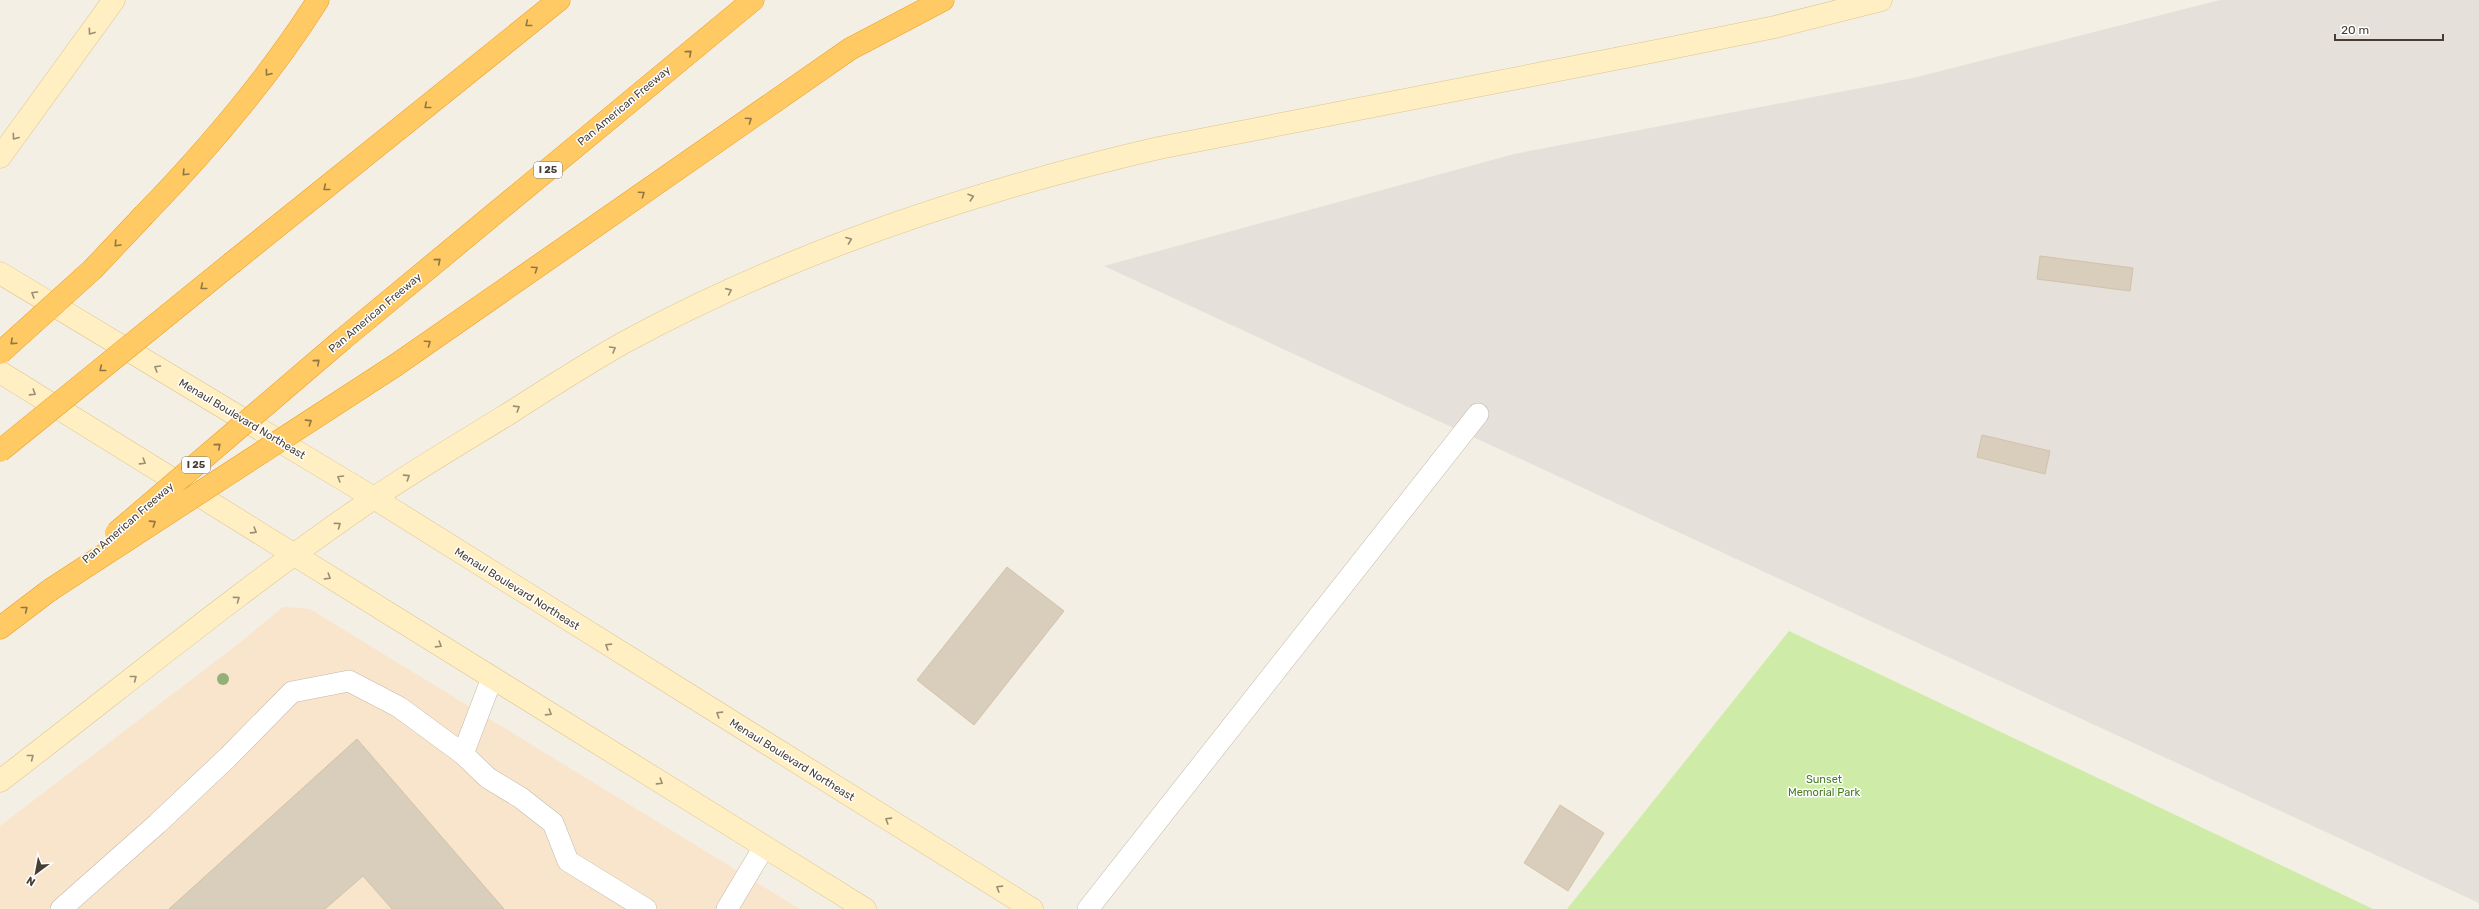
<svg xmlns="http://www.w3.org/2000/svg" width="2479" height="909" font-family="Rubik,sans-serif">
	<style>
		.commercial { fill: #f8e5cc }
		.industrial { fill: #e5e0d9 }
		.green { fill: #ceeca8 }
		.building { fill: #d9cdbb; stroke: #d2c2aa }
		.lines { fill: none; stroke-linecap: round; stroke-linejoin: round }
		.lane-casing { stroke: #c3b9a8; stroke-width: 22 }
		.secondary-casing { stroke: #dbc690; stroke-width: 23 }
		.highway-casing { stroke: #eca025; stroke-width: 23 }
		.lane { stroke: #fff; stroke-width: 21 }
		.secondary { stroke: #ffefc2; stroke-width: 22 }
		.highway { stroke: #ffc963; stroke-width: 22 }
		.highway-bridge-casing { stroke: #eca025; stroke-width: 23; stroke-linecap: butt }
		.highway-bridge { stroke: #ffc963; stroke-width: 22 }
		.tree { fill: #94b079 }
		.oneway { stroke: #907646 }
		.oneway2 { stroke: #998e73 }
		.labels { text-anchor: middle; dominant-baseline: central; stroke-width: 3; stroke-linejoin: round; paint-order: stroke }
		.shield { fill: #fff; stroke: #7e7870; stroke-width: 1 }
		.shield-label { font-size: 10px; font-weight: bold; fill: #463e33 }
		.street-label { font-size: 11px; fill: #463e33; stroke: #fff }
		.park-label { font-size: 11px; fill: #457d21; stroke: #fff }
	</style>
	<rect width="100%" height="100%" fill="#f4efe4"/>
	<path class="commercial" d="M283 607 310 609 800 909H0V826L242 641Z"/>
	<path class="industrial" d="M2220 0H2479V903L1104 266 1514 154 1913 78Z"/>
	<path class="green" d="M1789 631 2373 909H1567Z"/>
	<path class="building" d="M2040 256 2133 268 2130 291 2037 279Z
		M1982 435 2050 451 2045 474 1977 457Z
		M1007 567 1064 611 974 725 917 680Z
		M357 739 504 909H392L363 876 325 909H169Z
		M1560 805 1604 833 1568 891 1524 863Z"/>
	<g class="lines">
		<defs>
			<path id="lane" d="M492 678 463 754 488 778 521 798 553 823 568 861 646 909
				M61 909 157 824 228 757 292 692 349 681 399 707 463 754
				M727 909 764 847
				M1088 909 1478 414"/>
			<path id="secondary" d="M0 157 114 0
				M0 273 374 498 1032 909
				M0 372 865 909
				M0 781C124 686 245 586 374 498 417 469 461 443 505 416 544 391 584 365 625 342 793 251 973 191 1159 148L1661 50 1775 27 1881 0"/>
			<path id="highway" d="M144 215C209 148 268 79 318 0
				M233 262 559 0
				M343 339 753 0
				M396 365 850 49 943 0
				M0 628 50 590"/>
		</defs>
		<use href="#lane" class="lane-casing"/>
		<use href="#secondary" class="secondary-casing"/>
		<use href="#highway" class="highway-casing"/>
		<use href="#lane" class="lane"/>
		<use href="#secondary" class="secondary"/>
		<use href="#highway" class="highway"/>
		<defs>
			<path id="highway-bridge" d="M0 353 93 269 144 215
				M0 451 233 262
				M116 533 343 339
				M50 590 396 365"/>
		</defs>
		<use href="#highway-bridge" class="highway-bridge-casing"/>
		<use href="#highway-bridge" class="highway-bridge"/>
	</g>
	<circle class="tree" cx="223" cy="679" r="6"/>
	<defs><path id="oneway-chevron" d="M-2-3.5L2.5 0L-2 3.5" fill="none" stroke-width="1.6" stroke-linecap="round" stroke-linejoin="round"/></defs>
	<g class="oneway">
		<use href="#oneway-chevron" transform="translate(528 24) rotate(141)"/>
		<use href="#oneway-chevron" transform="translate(689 53) rotate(-40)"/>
		<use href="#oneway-chevron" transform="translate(268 73) rotate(127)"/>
		<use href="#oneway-chevron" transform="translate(427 106) rotate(141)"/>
		<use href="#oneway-chevron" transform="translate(749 120) rotate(-35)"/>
		<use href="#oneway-chevron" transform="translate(185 173) rotate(134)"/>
		<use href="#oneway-chevron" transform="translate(326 188) rotate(141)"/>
		<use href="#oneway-chevron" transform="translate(642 194) rotate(-35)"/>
		<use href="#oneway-chevron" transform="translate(117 244) rotate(133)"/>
		<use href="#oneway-chevron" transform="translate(438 261) rotate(-40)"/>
		<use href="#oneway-chevron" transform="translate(535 269) rotate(-35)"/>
		<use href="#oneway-chevron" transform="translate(203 287) rotate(141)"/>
		<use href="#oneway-chevron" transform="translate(13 342) rotate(138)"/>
		<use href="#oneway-chevron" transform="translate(428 343) rotate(-35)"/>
		<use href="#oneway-chevron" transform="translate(317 362) rotate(-41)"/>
		<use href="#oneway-chevron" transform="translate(102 369) rotate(141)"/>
		<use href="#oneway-chevron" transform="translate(309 422) rotate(-33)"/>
		<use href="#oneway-chevron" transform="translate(218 446) rotate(-41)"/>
		<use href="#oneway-chevron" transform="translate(153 523) rotate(-33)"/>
		<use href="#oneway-chevron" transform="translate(25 609) rotate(-38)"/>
	</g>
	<g class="oneway2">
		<use href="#oneway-chevron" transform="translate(91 32) rotate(126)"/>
		<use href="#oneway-chevron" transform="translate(15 137) rotate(126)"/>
		<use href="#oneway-chevron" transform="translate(971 197) rotate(-18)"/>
		<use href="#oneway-chevron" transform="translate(849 240) rotate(-21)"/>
		<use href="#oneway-chevron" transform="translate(729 291) rotate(-24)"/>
		<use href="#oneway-chevron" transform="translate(34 294) rotate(-149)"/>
		<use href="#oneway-chevron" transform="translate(613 349) rotate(-30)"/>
		<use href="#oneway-chevron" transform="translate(157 368) rotate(-149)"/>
		<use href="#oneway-chevron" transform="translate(33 393) rotate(32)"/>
		<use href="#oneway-chevron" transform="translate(517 408) rotate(-32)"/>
		<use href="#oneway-chevron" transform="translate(143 462) rotate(32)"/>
		<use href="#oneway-chevron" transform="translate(407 477) rotate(-33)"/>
		<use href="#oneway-chevron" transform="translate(340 478) rotate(-149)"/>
		<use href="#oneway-chevron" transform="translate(338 525) rotate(-36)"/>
		<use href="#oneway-chevron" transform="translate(254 531) rotate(32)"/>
		<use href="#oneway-chevron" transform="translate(328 577) rotate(32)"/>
		<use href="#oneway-chevron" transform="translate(237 599) rotate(-36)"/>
		<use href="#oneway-chevron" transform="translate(439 645) rotate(32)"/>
		<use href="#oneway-chevron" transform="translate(608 646) rotate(-148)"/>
		<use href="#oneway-chevron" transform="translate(134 678) rotate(-38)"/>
		<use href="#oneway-chevron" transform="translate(549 713) rotate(32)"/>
		<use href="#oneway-chevron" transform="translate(719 714) rotate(-148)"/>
		<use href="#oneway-chevron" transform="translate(31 757) rotate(-38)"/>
		<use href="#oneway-chevron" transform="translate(660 782) rotate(32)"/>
		<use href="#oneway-chevron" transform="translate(888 820) rotate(-148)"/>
		<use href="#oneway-chevron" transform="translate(999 888) rotate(-148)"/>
	</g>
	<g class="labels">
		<g class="shield">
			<rect x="534" y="162" width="28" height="16" rx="3"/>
			<rect x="182" y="457" width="28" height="16" rx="3"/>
		</g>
		<g class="shield-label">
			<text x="548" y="170">I 25</text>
			<text x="196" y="465">I 25</text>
		</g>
		<g class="street-label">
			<text transform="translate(624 106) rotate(-40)">Pan American Freeway</text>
			<text transform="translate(375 313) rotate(-40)">Pan American Freeway</text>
			<text transform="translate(242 419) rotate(31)">Menaul Boulevard Northeast</text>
			<text transform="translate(128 523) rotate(-41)">Pan American Freeway</text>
			<text transform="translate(517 589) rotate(32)">Menaul Boulevard Northeast</text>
			<text transform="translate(792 760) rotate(32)">Menaul Boulevard Northeast</text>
		</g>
		<g class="park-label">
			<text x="1824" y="779">Sunset<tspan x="1824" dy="13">Memorial Park</tspan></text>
		</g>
	</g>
	<g transform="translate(36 873) rotate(212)" stroke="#ffffff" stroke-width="3" paint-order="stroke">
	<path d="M0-3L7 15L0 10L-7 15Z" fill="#463e33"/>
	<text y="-6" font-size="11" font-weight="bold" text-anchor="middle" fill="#463e33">N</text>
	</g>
	<path d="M2335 34v6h108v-6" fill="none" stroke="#463e33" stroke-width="2"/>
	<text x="2341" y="34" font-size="12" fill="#463e33" stroke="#ffffff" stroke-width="3" paint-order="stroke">20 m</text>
</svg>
